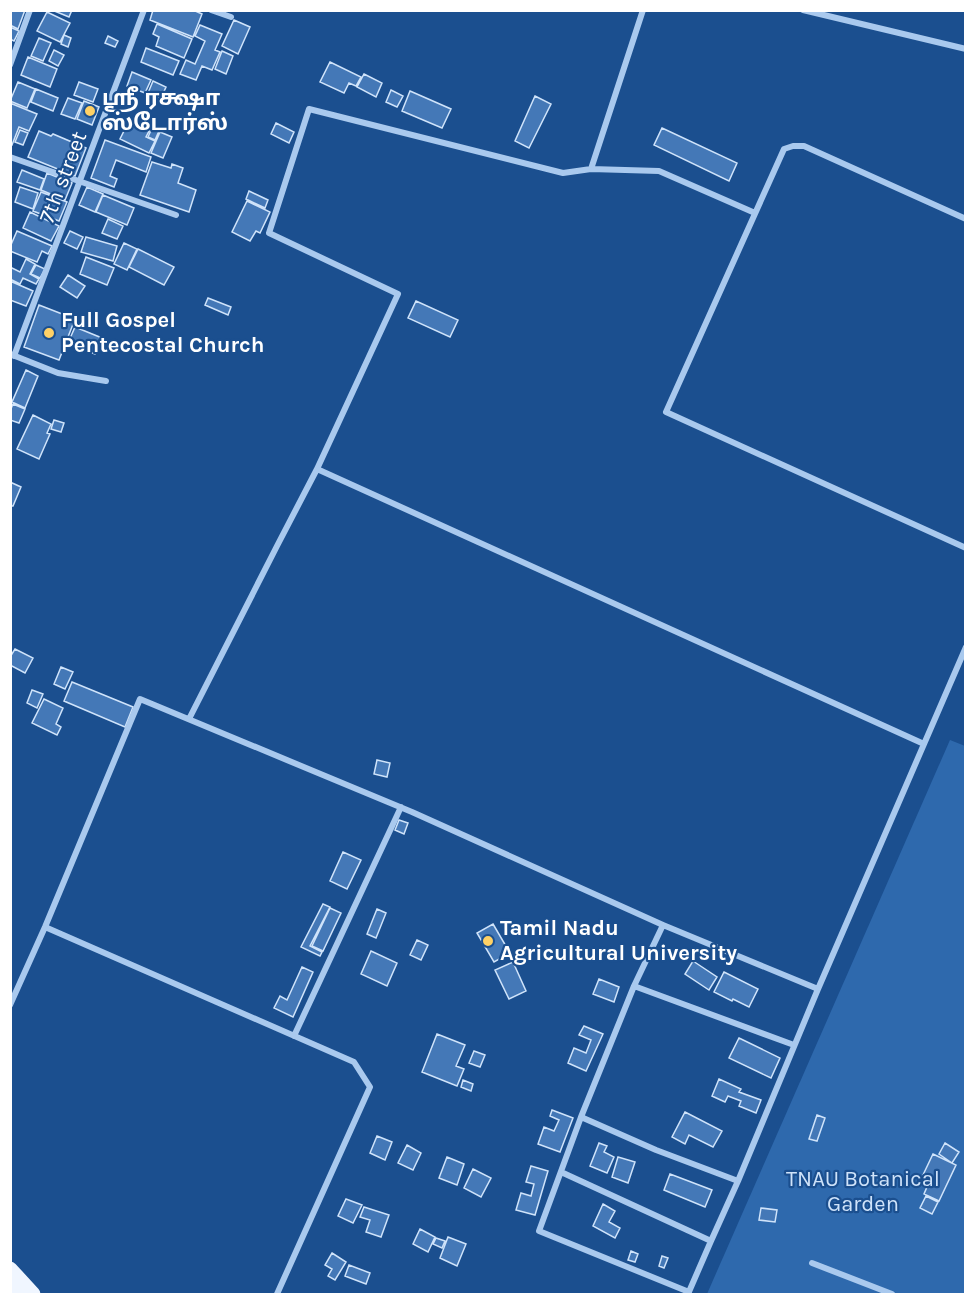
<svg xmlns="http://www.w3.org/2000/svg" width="976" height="1305" font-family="Karla,'Noto Sans Tamil',sans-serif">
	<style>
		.green { fill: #2e69ad }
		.building { fill: #4478b7; stroke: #cfe3fa; stroke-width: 1.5 }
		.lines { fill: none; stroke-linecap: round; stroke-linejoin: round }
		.street { stroke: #a9c9ee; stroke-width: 6 }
		.primary { stroke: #f0f6ff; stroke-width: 15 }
		.poi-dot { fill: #ffd166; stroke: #1b4f8f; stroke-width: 2 }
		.labels { text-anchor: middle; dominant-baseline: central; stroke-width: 4.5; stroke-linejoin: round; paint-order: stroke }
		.poi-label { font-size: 22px; font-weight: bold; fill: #fff; stroke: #1b4f8f; text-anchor: start }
		.street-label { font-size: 22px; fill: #fff; stroke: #1b4f8f }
		.park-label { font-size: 22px; fill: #cfe3fa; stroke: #1b4f8f }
	</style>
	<rect width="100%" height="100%" fill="#1b4f8f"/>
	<path class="green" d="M950 740 965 746V1294H707Z"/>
	<path class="building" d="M10 10H25L18 29 10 25Z
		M52 10H72L69 17Z
		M153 10H193L202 14 193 37 150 20Z
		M47 12 70 23 60 42 37 31Z
		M234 20 250 27 238 54 222 46Z
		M157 24 192 39 184 58 156 46 159 37 153 34Z
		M200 25 222 34 215 50 220 52 212 70 202 66 196 80 180 74 186 60 195 64 205 41 195 36Z
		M10 27 19 31 14 41 10 39Z
		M64 35 71 38 68 47 61 44Z
		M108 36 118 41 115 47 105 43Z
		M39 38 51 43 43 61 31 56Z
		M146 48 179 61 173 75 141 62Z
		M54 50 64 55 58 66 49 61Z
		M222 51 233 56 226 74 215 69Z
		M28 57 57 69 50 87 21 75Z
		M330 62 361 77 356 86 349 83 344 93 320 82Z
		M132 72 151 80 145 93 127 86Z
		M364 74 382 83 376 97 357 87Z
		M153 81 166 87 161 98 148 93Z
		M18 82 35 89 27 108 10 101Z
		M79 82 98 89 93 102 74 95Z
		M36 89 58 98 53 111 31 102Z
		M391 90 403 96 397 107 386 102Z
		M410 91 451 109 442 128 402 111Z
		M535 96 551 104 529 148 515 141Z
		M68 98 82 103 75 119 61 114Z
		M84 101 99 107 92 125 77 119Z
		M10 103 37 114 29 131 19 127 12 145 10 144Z
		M130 119 150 129 146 137 155 141 149 153 120 139Z
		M276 123 294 132 289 143 271 134Z
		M152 128 159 131 155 140 148 137Z
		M662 128 737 163 729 181 654 145Z
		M20 130 28 133 23 145 15 142Z
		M39 131 51 136 53 134 86 148 75 176 28 157Z
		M160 132 172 137 163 158 151 153Z
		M105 140 151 157 146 172 116 160 110 176 117 179 114 187 91 178Z
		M152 162 171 168 172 164 183 168 178 183 196 190 189 212 140 195Z
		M22 170 44 179 40 190 17 182Z
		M47 173 72 183 65 200 41 190Z
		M20 187 38 193 33 209 15 202Z
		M87 187 103 194 95 212 79 205Z
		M249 191 268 200 265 208 246 199Z
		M41 192 67 202 59 221 33 211Z
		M103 195 134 208 127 225 96 212Z
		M247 201 270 212 260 233 256 231 250 241 232 232Z
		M30 212 59 226 51 241 23 228Z
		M108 219 123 226 117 239 102 233Z
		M17 231 52 246 48 254 42 251 37 262 10 251V247Z
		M70 231 83 237 77 249 64 243Z
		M86 237 117 246 113 261 81 252Z
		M124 243 137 249 127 270 114 264Z
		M138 249 174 267 164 285 129 267Z
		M86 257 114 268 107 285 80 274Z
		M26 259 35 264 30 274 39 279 36 284 23 278 20 284 10 279V267L20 272Z
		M36 265 45 269 40 278 31 274Z
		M68 275 85 286 77 298 60 287Z
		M10 281 33 291 26 306 10 300Z
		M208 298 231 307 228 315 205 305Z
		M416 301 458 320 450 337 408 318Z
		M39 305 75 319 59 360 24 347Z
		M75 327 102 338 95 354 68 343Z
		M26 370 38 376 25 408 12 402Z
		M13 404 25 409 19 423 10 420V411Z
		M33 415 51 424 47 433 50 434 39 459 17 449Z
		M54 420 64 423 61 432 51 429Z
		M10 482 21 487 13 506H10Z
		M15 649 33 658 25 673 10 665V657Z
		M61 667 73 672 65 689 54 684Z
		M72 682 133 707 125 727 64 701Z
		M32 690 43 694 37 708 27 703Z
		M44 699 63 708 56 724 61 727 57 735 32 723Z
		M377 760 390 763 387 777 374 774Z
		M399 820 408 823 404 834 395 830Z
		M343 852 361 860 347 889 330 881Z
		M323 904 330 907 310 946 322 952 320 956 301 947Z
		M330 908 341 913 323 951 312 946Z
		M377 909 386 913 376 938 367 934Z
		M493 924 510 953 494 962 477 933Z
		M417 940 428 945 421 960 410 955Z
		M547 948 555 951 551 960 543 956Z
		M371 951 397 963 387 986 361 974Z
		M693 961 717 977 709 990 685 974Z
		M513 962 526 991 509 999 495 970Z
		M302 967 313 972 293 1017 274 1008 280 996 287 1000Z
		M724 972 758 989 749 1007 733 999 732 1001 714 992Z
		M599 979 619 987 614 1002 593 994Z
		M584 1026 603 1034 586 1071 568 1063 574 1048 586 1053 591 1040 579 1035Z
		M437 1034 465 1045 456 1066 464 1069 457 1086 422 1072Z
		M739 1038 780 1058 771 1078 729 1058Z
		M474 1051 485 1055 480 1067 469 1063Z
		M719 1079 741 1089 739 1092 761 1100 756 1113 739 1106 741 1101 728 1096 725 1102 712 1096Z
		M463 1080 473 1084 471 1091 461 1087Z
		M552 1110 573 1118 560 1152 538 1144 544 1127 554 1131 559 1120 550 1116Z
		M685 1112 722 1131 713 1147 689 1135 685 1144 672 1137Z
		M817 1115 825 1118 817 1141 809 1139Z
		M377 1136 392 1142 385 1160 370 1153Z
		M599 1143 607 1146 604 1152 614 1157 607 1173 590 1166Z
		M945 1143 959 1152 952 1163 939 1154Z
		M407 1145 421 1153 413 1170 398 1163Z
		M933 1154 956 1165 939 1201 924 1194 930 1180 922 1177Z
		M447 1157 464 1164 457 1185 439 1178Z
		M618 1157 635 1162 628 1183 612 1177Z
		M531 1166 548 1171 535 1215 516 1210 521 1193 531 1196 534 1184 526 1182Z
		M473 1169 491 1178 481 1197 464 1188Z
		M670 1174 712 1190 705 1207 664 1190Z
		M926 1196 938 1202 932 1214 920 1208Z
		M346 1199 362 1205 353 1223 338 1216Z
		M603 1204 615 1211 609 1222 620 1228 615 1238 593 1226Z
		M364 1207 389 1215 381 1237 366 1232 370 1220 360 1217Z
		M761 1208 777 1210 775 1222 759 1220Z
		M420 1229 435 1237 428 1252 413 1244Z
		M448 1237 466 1244 457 1266 440 1258Z
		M436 1238 445 1241 442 1248 433 1244Z
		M631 1251 638 1254 635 1262 628 1260Z
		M332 1253 346 1262 335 1280 328 1276 332 1269 325 1265Z
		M662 1256 668 1258 664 1268 659 1266Z
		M349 1265 370 1273 366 1284 345 1276Z"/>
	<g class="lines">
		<path class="street" d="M211 10 231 17
			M803 10 966 49
			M10 65 30 10
			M10 157 176 215
			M591 169 643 10
			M966 219 804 146H793L784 149 666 412 966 548
			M10 354 58 373 106 381
			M14 356 144 10
			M317 469 398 294 269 233 309 109 563 173 591 169 659 171 755 213
			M189 719 277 546 317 469 924 744
			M663 925 634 986 581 1117 539 1231 689 1292
			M45 927 354 1062 370 1087 277 1294
			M634 986 794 1045
			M10 1005 45 927 140 699 412 812 663 925 818 989
			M294 1036 401 807
			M581 1117 656 1150 738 1181
			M561 1172 711 1241
			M812 1263 892 1294
			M688 1294 711 1241 738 1181 818 989 966 647"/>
		<path class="primary" d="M10 1269 33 1294
			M10 1288 16 1294"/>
	</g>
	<g class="poi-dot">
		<circle cx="90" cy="111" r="6"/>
		<circle cx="49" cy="333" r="6"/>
		<circle cx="488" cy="941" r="6"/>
	</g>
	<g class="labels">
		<g class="poi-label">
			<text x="102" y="98">ஶ்ரீ ரக்ஷா<tspan x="102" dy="25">ஸ்டோர்ஸ்</tspan></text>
			<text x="61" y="320">Full Gospel<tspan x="61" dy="25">Pentecostal Church</tspan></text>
			<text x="500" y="928">Tamil Nadu<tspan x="500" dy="25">Agricultural University</tspan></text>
		</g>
		<g class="street-label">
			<text transform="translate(63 177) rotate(-69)">7th street</text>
		</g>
		<g class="park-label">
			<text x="863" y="1179">TNAU Botanical<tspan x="863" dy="25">Garden</tspan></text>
		</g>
	</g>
	<rect width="976" height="1305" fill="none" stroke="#ffffff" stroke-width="24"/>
</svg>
